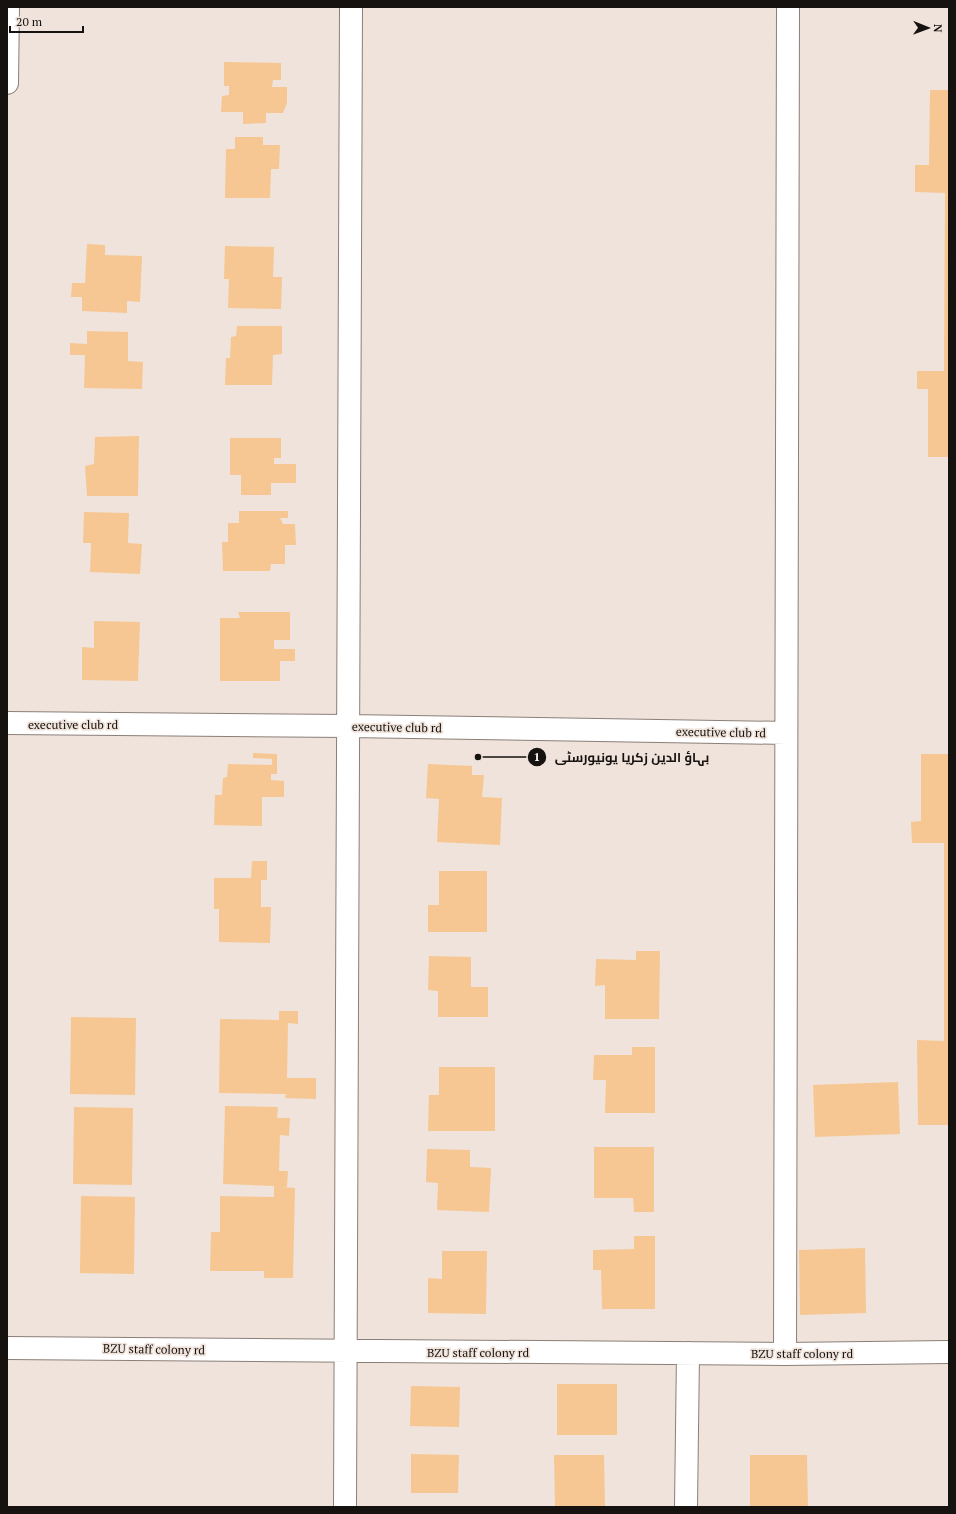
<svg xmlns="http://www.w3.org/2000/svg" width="956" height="1514" font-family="'PT Serif',Cairo,serif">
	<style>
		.building { fill: #f6c792 }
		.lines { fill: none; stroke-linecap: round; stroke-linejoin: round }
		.minor-casing { stroke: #8b7f78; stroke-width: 24 }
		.minor { stroke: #fff; stroke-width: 22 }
		.labels { text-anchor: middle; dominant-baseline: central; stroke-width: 3.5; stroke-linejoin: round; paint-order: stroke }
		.street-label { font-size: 12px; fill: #16120f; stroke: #f0e3db }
		.leader { fill: none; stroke: #16120f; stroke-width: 1.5 }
		.callout-dot { fill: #16120f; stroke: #f0e3db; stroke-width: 1.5 }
		.mark-label { font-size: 12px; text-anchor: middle; font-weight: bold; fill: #fff }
		.callout-label { font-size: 13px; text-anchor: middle; font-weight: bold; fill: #16120f; stroke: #f0e3db; stroke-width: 3.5; stroke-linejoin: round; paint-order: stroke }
	</style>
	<rect width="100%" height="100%" fill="#f0e3db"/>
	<path class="building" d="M224 62 281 63V80H273L272 87H287V103L283 113H266V123L243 124V112H221L222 96 229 95V86H224Z
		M930 90H949V457H928V389H917V371H944L945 193 915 192V165H929Z
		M235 137H263V145H280L279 169H271L270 198H225L226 149H235Z
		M87 244 105 245V255L142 256 140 302 127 301V313L82 311V297H71L72 283H85Z
		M225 246 274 247 273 277H282L281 309 228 308 229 279H224Z
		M237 326H282V354L273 355 272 385H225L226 358H230L231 337 236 336Z
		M87 331 128 332V361L143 362 142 389 84 388 85 355H70V343L87 344Z
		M139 436 138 496H87L85 466 94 464 95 437Z
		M230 438H281V458H274V464H296V483H271V495H241V475H230Z
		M239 511H288V518H280L283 524H295L296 545H285V564H271L270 571H223L222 542H228V523H239Z
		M84 512 129 513 128 543 142 544 140 574 90 572 91 543H83Z
		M238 612H290V640H274V649H295V661H280V681H220V618H240Z
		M94 621 140 622 138 681 82 680V647L94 648Z
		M253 753 277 754V774H271V780L284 781V797H262V826L214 825 215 795H222L223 778 227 777 228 764 272 765V759L253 758Z
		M921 754H949V1125H918L917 1040 944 1041V843H912L911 822 921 821Z
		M428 764 472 766V775H484L482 797 502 798 500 845 437 842 439 799 426 798Z
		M252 861H267V880H261V907H271L270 943 219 942V909H214V878H251Z
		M439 871H487V932H428V905H439Z
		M636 951H660L659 1019H605V985L595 986 596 959 636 960Z
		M429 956 471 957V987H488V1017H438V991L428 990Z
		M279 1011H298V1024L288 1023 287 1078H316V1099L285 1098 286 1094 219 1093 220 1019 279 1020Z
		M71 1017 136 1018 135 1095 70 1094Z
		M632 1047H655V1113H605L606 1080H593L594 1055H632Z
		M439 1067H495V1131H428L429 1095H439Z
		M898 1082 900 1134 815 1137 813 1085Z
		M225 1106 278 1107 277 1118H290L289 1136 280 1135 279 1171H288L287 1187H281L295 1188 293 1278H264V1271H210L211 1232H220V1196L274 1197V1186L223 1184Z
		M74 1107 133 1108 132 1185 73 1184Z
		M594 1147H654V1212H634L633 1198H594Z
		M427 1149 470 1150V1167L491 1168 489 1212 437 1210 438 1183 426 1182Z
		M81 1196 135 1197 134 1274 80 1273Z
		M634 1236H655V1309H602L601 1270H593V1250L634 1249Z
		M865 1248 866 1313 800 1315 799 1250Z
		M442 1251H487L486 1314 428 1313V1278L442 1279Z
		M557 1384H617V1435H557Z
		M411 1386 460 1387 459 1427 410 1426Z
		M411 1454 459 1455 458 1493H411Z
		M554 1455H604L605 1507H555Z
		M750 1455H807L808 1507H750Z"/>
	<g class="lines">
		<defs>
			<path id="minor" d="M7 83 8 7
				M7 723 348 726 786 733
				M7 1348 785 1354 949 1352
				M785 1354 788 7
				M345 1507 351 7
				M686 1507 688 1353"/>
		</defs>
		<use href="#minor" class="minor-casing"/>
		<use href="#minor" class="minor"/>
	</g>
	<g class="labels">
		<g class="street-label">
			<text x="73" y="724">executive club rd</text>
			<text transform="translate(397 727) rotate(1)">executive club rd</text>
			<text transform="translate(721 732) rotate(1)">executive club rd</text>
			<text transform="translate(154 1349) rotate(1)">BZU staff colony rd</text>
			<text x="478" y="1352">BZU staff colony rd</text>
			<text x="802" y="1353">BZU staff colony rd</text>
		</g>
	</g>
	<path class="leader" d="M478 757L537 757"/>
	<g class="callout-dot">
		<circle cx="478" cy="757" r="4"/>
		<circle cx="537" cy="757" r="10"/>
	</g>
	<g class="mark-label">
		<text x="537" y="761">1</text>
	</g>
	<g class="callout-label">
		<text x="632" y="762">بہاؤ الدین زکریا یونیورسٹی</text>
	</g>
	<rect width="956" height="1514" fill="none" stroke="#16120f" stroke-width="16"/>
	<g transform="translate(928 28) rotate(91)" stroke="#f0e3db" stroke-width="3" paint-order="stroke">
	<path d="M0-3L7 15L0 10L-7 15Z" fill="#16120f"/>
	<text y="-6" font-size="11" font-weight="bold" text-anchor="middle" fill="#16120f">N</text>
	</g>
	<path d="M10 26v6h73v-6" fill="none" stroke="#16120f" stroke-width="2"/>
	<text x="16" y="26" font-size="12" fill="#16120f" stroke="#f0e3db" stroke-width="3" paint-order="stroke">20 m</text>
</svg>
